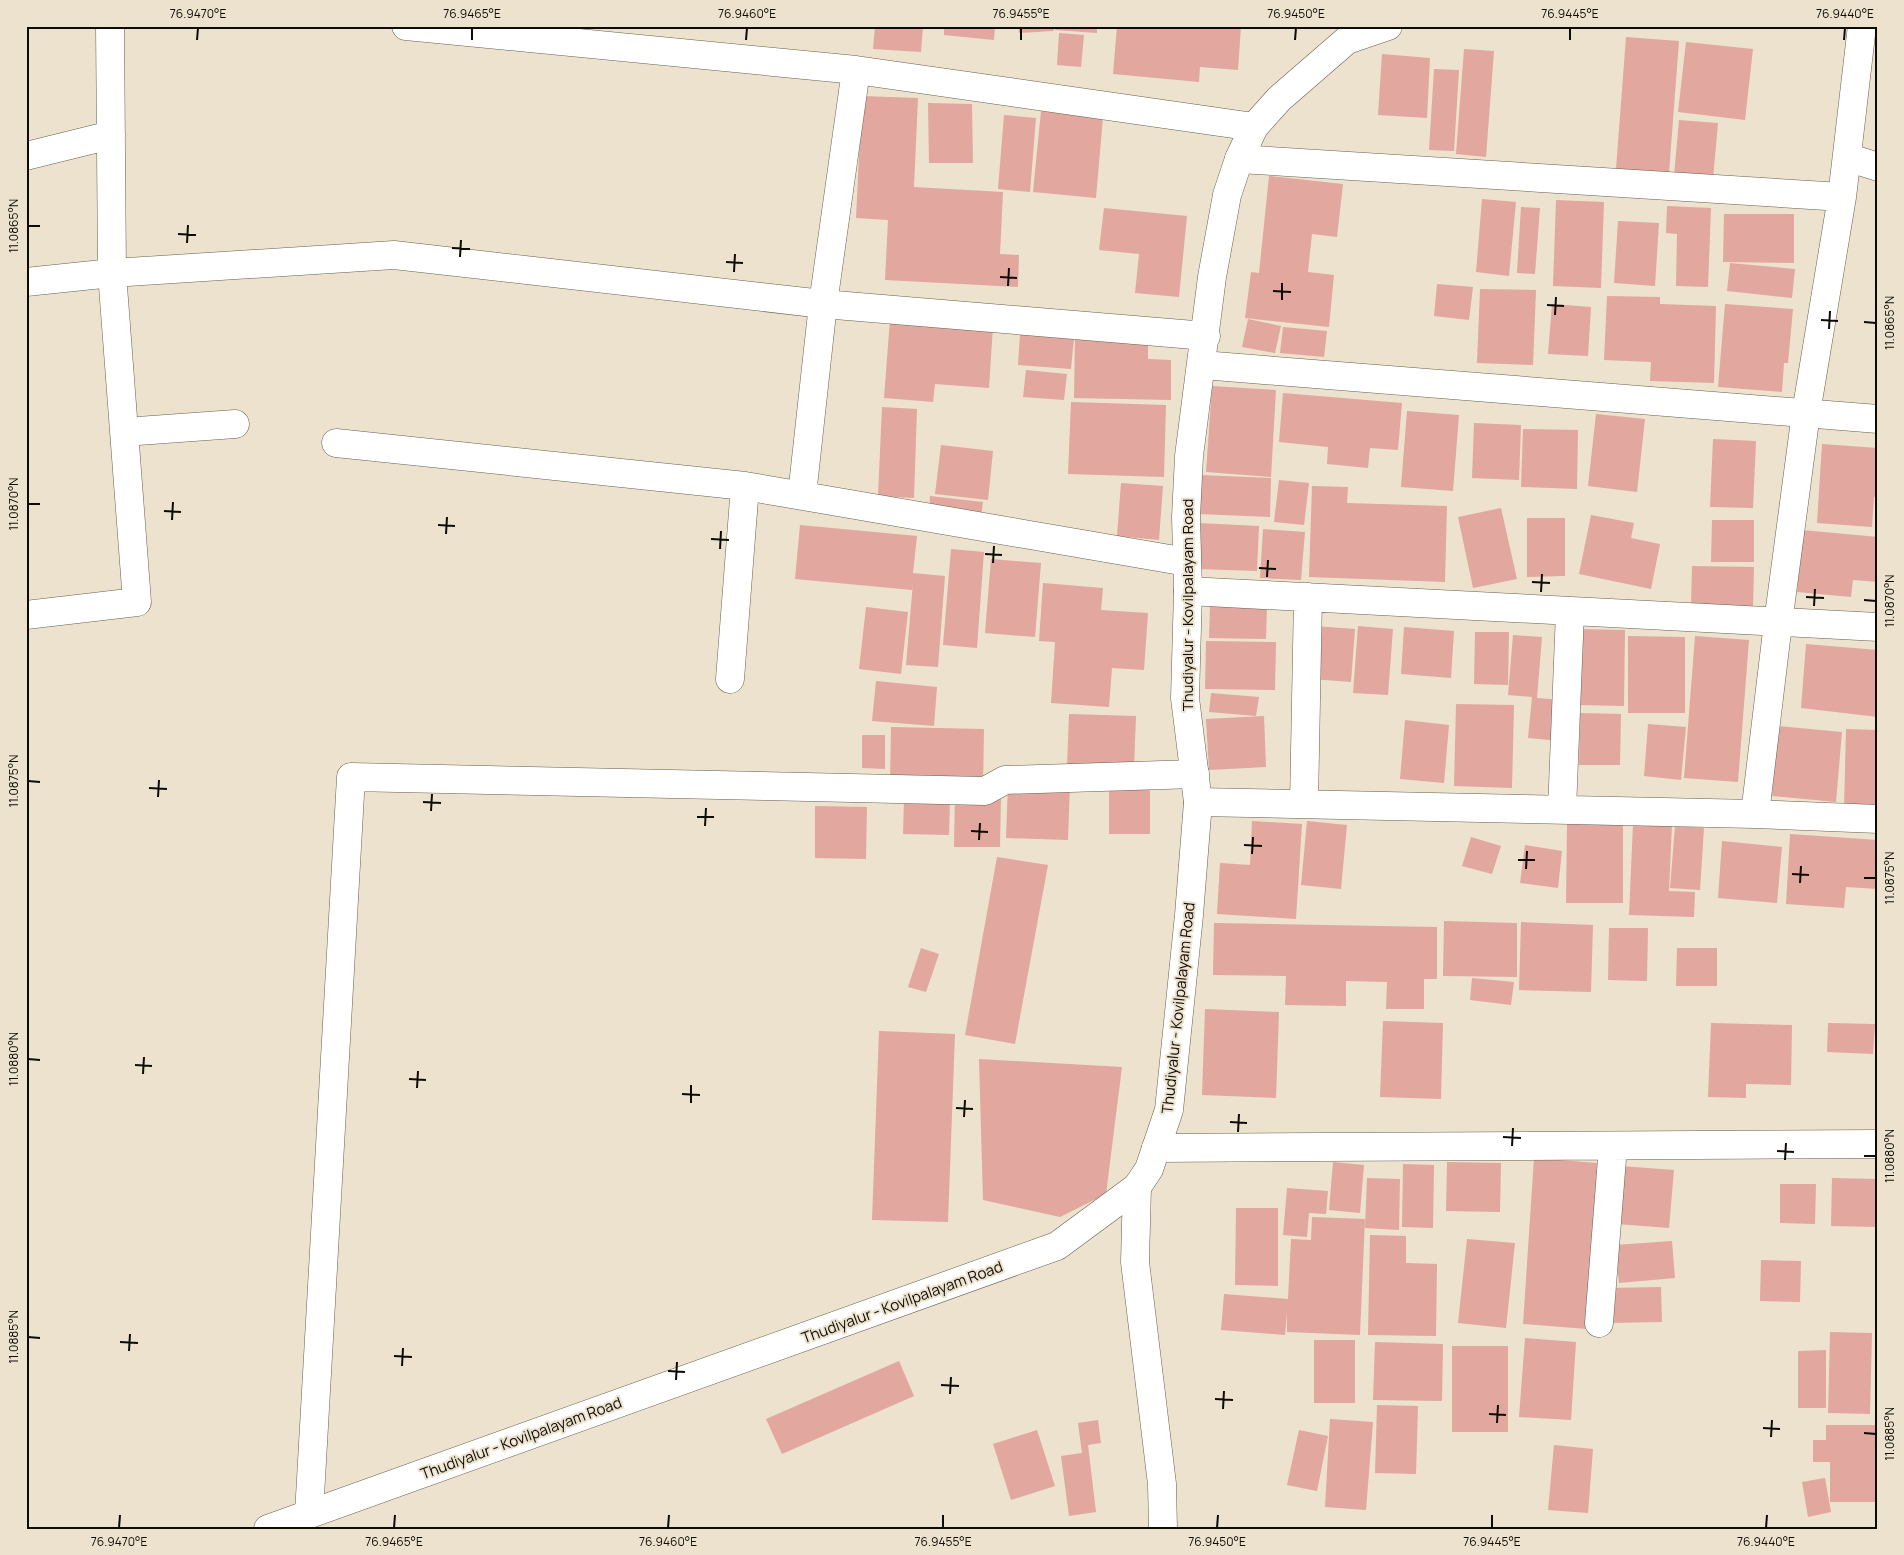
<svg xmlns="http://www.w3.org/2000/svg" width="1904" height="1555" font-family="Manrope,sans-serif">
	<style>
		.building { fill: #e2a79e }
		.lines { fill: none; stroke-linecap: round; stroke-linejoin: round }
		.minor-casing { stroke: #685f4f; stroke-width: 29 }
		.major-casing { stroke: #685f4f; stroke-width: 29 }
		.minor { stroke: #fff; stroke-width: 28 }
		.major { stroke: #fff; stroke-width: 28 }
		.ticks { fill: none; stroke: #0e0b05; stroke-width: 2 }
		.labels { text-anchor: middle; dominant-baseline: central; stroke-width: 4; stroke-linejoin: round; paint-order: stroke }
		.street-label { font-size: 15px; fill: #0e0b05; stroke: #ece2ce }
		.neatline { fill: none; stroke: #0e0b05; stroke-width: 2 }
		.ticks-label { font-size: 12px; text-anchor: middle; fill: #0e0b05 }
	</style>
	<rect width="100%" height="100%" fill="#ece2ce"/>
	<path class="building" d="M875 26H923L921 52 873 49Z
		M944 26H995L994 40 944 35Z
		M1018 26H1053L1054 31 1019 33Z
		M1056 26H1097V33L1055 30Z
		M1117 26H1241L1238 70 1200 67 1199 82 1113 74Z
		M1059 33 1084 35 1081 67 1057 65Z
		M1626 37 1679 41 1669 173 1616 169Z
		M1686 42 1753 49 1745 120 1678 112Z
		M1464 49 1494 51 1486 157 1456 154Z
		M1382 54 1430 58 1427 118 1378 115Z
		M1434 69 1459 70 1454 151 1429 150Z
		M862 96 918 98 914 187 1003 192 1000 254 1019 255 1018 287 885 280 888 220 856 218Z
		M928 103 972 104 973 163H929Z
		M1041 111 1103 117 1096 198 1033 192Z
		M1004 115 1036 118 1030 192 998 189Z
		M1679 120 1718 123 1713 179 1674 176Z
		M1269 176 1343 184 1337 237 1312 234 1308 272 1334 275 1329 327 1245 318 1251 272 1259 273Z
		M1482 199 1516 202 1509 276 1476 272Z
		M1556 200 1604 202 1601 288 1553 286Z
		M1667 206 1711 208 1708 287 1676 286 1677 234 1666 233Z
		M1521 207 1540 208 1535 274 1517 273Z
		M1104 208 1187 216 1179 297 1135 293 1139 254 1099 250Z
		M1724 214H1794V263L1723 262Z
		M1618 221 1659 223 1655 286 1614 283Z
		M1730 263 1795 269 1792 298 1727 291Z
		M1437 284 1473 287 1469 320 1434 316Z
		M1480 289 1536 290 1533 365 1477 363Z
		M1607 296 1660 297V304L1716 306 1714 383 1650 381 1651 362 1604 360Z
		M1552 304 1591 307 1588 356 1548 354Z
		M1725 304 1793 309 1788 363H1784L1782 392 1718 387Z
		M890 319 993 326 989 388 935 384 933 402 884 398Z
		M1248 319 1281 326 1275 353 1242 347Z
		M1283 327 1327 331 1324 357 1280 353Z
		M1020 334 1074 338 1071 369 1018 365Z
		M1075 336 1148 337V359L1171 360V400L1074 398Z
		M1026 370 1067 374 1064 400 1023 397Z
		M1212 386 1276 390 1271 477 1206 472Z
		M1283 393 1402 403 1398 450 1370 448 1368 468 1327 464 1328 447 1279 442Z
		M1071 402 1166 405 1164 477 1068 474Z
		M882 407 917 409 914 498 878 496Z
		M1407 411 1459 415 1453 491 1401 487Z
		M1596 414 1645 419 1637 492 1588 486Z
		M1474 423 1521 425 1519 480 1472 478Z
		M1523 429 1578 430 1577 489 1521 487Z
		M1713 439 1756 441 1753 508 1710 507Z
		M1822 444 1878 448V497H1874L1872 527 1817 523Z
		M941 445 993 451 988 500 935 494Z
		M1199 475 1271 478 1270 517 1198 514Z
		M1279 480 1309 483 1304 525 1274 522Z
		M1121 483 1163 486 1159 540 1117 536Z
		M1312 486 1348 487 1347 503 1447 506 1445 582 1309 577Z
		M930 496 983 502 981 517 929 511Z
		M1501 508 1517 579 1473 588 1458 517Z
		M1591 515 1634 523 1631 538 1660 544 1651 589 1579 574Z
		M1527 518H1565V576L1527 577Z
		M1712 520H1754V562H1711Z
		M1198 523 1259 526 1257 571 1196 569Z
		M800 525 917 536 913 573 945 576 938 667 906 665 913 582 912 590 795 579Z
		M1263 529 1305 532 1301 580 1260 578Z
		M1802 530 1878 537V582L1853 580 1851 597 1797 592Z
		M951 549 984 552 977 648 943 645Z
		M991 559 1041 563 1035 637 985 633Z
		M1692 566 1754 567 1753 607 1691 606Z
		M1043 583 1103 588 1101 610 1148 613 1144 670 1112 668 1109 707 1051 703 1055 642 1039 641Z
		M1210 606 1267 607 1266 639 1209 638Z
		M866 607 908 612 901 674 859 669Z
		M1315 626 1355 629 1351 682 1311 679Z
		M1358 626 1393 629 1388 695 1353 693Z
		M1404 627 1454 631 1451 678 1401 674Z
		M1575 629 1625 630 1624 706 1574 705Z
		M1475 632H1509L1508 685 1474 684Z
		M1513 635 1542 637 1537 698 1563 700 1560 741 1528 738 1532 697 1508 695Z
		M1628 636 1685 637V713H1628Z
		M1695 636 1749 640 1738 782 1684 778Z
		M1206 641 1276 642 1275 690 1205 689Z
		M1806 644 1878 650V717L1801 708Z
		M876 681 937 687 934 726 872 721Z
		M1211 693 1259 697 1256 716 1209 712Z
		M1456 704 1514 705 1512 788 1454 786Z
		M1580 713 1621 714 1620 765H1579Z
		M1069 714 1136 716 1134 769 1067 767Z
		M1264 716 1266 767 1209 770 1206 719Z
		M1405 720 1449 725 1444 783 1400 779Z
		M1648 724 1686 727 1681 780 1644 776Z
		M1778 726 1842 732 1836 802 1772 796Z
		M891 727 984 729 983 785 890 784Z
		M1846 729 1878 730V809L1844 808Z
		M862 735H885V769L862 768Z
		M1109 779H1150V834H1109Z
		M1008 782 1070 783 1068 840 1006 838Z
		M955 796H1001L1000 847H954Z
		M904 799 950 800 949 835 903 834Z
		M815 806 867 807 866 859 815 858Z
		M1252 821 1302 824 1296 919 1217 914 1220 863 1250 865Z
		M1307 821 1347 825 1341 889 1301 885Z
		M1567 823 1623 824V903H1566Z
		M1633 824 1672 825 1669 891 1695 892 1694 917 1629 915Z
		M1675 826 1704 828 1700 890 1670 888Z
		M1790 834 1878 840V889L1846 887 1844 908 1786 904Z
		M1471 837 1501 846 1492 874 1462 866Z
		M1722 841 1782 847 1777 903 1718 898Z
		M1525 845 1562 851 1558 888 1520 883Z
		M997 857 1048 865 1015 1044 965 1035Z
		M1444 921 1517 923V977L1443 976Z
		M1521 922 1593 925 1591 992 1519 990Z
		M1214 923 1437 927V979H1424V1009H1386L1387 982 1346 981V1006L1285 1005 1286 976 1213 975Z
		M1609 928H1648L1647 981 1608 980Z
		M921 948 939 954 926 992 908 987Z
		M1677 948H1717V986H1676Z
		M1472 978 1514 982 1511 1005 1470 1000Z
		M1205 1009 1279 1012 1276 1098 1202 1095Z
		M1383 1021 1443 1023 1441 1099 1380 1097Z
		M1711 1023 1792 1025 1791 1085 1746 1084V1098L1708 1097Z
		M1828 1023 1875 1024 1873 1054 1827 1052Z
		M879 1031 955 1034 948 1222 872 1220Z
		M979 1059 1122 1067 1106 1194 1060 1217 983 1200Z
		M1534 1158 1597 1163 1587 1329 1523 1324Z
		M1333 1162 1364 1165 1360 1213 1329 1210Z
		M1447 1162 1501 1163 1500 1212 1446 1211Z
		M1403 1164 1434 1165 1433 1228 1402 1227Z
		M1621 1166 1674 1170 1669 1228 1617 1224Z
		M1367 1178 1400 1179 1399 1230 1365 1228Z
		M1832 1178 1878 1179V1227L1831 1226Z
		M1780 1184H1816L1815 1224 1780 1223Z
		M1287 1188 1328 1191 1326 1214 1309 1213 1307 1237 1283 1235Z
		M1236 1208H1278V1286L1235 1285Z
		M1312 1217 1365 1219 1360 1335 1287 1332V1312L1285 1335 1221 1330 1224 1294 1288 1299 1291 1239 1311 1240Z
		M1370 1235 1406 1236V1263L1437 1264 1436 1336 1368 1335Z
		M1467 1239 1515 1243 1506 1328 1458 1323Z
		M1672 1241 1675 1278 1619 1283 1615 1245Z
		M1761 1260 1801 1261 1800 1302 1760 1301Z
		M1661 1287 1662 1322 1609 1323 1608 1288Z
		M1830 1332 1872 1333 1870 1414 1828 1413Z
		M1525 1338 1576 1342 1571 1420 1519 1417Z
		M1314 1340H1355V1403H1314Z
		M1375 1342 1443 1344 1442 1401 1373 1400Z
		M1452 1346H1508V1432H1452Z
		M1826 1350V1408H1798V1351Z
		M899 1361 914 1396 782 1454 766 1419Z
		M1377 1405 1418 1406 1416 1474 1375 1473Z
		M1330 1419 1373 1422 1366 1510 1325 1507Z
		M1098 1420 1101 1443 1088 1445 1096 1512 1069 1516 1061 1456 1082 1453 1078 1423Z
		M1826 1425H1878V1502H1830V1462H1813V1440H1826Z
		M1037 1430 1055 1486 1011 1500 993 1444Z
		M1299 1430 1328 1436 1317 1491 1287 1485Z
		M1554 1445 1593 1449 1588 1513 1548 1510Z
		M1825 1478 1831 1512 1808 1517 1802 1482Z"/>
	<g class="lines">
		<defs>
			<path id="minor" d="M406 26 856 70 1254 127
				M26 156 111 135
				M1847 157 1878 167
				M1239 159 1842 197
				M26 282 112 273 394 255 823 304 1206 336
				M1202 365 1878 419
				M124 432 235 424
				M336 443 745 486 1187 562
				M802 495 823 304 856 70
				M1188 591 1878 627
				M26 615 137 602 112 273 110 26
				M730 679 745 486
				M1198 802 1755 814 1878 819
				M1304 804 1308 597
				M1562 810 1570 612
				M1755 814 1778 623 1806 413 1842 197 1862 26
				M1156 1148 1878 1144
				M1137 1187 1135 1262 1162 1484 1163 1529
				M1599 1323 1613 1146
				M309 1514 351 777 985 791 1005 780 1195 774"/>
			<path id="major" d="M268 1529 1057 1246 1137 1187 1149 1169 1169 1110 1189 915 1198 802 1185 698 1188 591 1186 517 1189 456 1212 277 1227 195 1239 159 1254 127 1279 99 1347 40 1388 26"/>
		</defs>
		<use href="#minor" class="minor-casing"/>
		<use href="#major" class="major-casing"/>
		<use href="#minor" class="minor"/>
		<use href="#major" class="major"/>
	</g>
	<path class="ticks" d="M197 40 198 28M472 40V28M746 40 747 28M1021 40V28M1295 40 1296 28M1570 40V28M1844 40 1845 28M28 226H40M178 234 196 235M187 243 188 225M452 248 470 249M460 257 461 240M726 262 743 263M734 272 735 254M1000 277 1017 278M1008 286 1009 268M1273 291 1291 292M1282 300V283M1547 305 1564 306M1555 315 1556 297M1821 320 1838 321M1864 322 1876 323M1829 329 1830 311M28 504H40M164 511 181 512M172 520 173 502M438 525 455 526M446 534 447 517M711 539 729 540M720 549 721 531M985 554 1002 555M993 563 994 546M1259 568 1276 569M1267 577 1268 560M1532 582 1550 583M1541 592 1542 574M1806 597 1824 598M1864 600 1876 601M1814 606 1815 589M28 781 40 782M149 788 167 789M158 797 159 780M423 802 441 803M431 811 432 794M697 817H714M705 826 706 808M971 831 988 832M979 840 980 823M1244 845 1262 846M1252 854 1253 837M1518 860H1535M1526 869 1527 851M1792 874 1809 875M1864 878H1876M1800 883 1801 866M28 1059 40 1060M135 1065 152 1066M143 1074 144 1057M409 1079 426 1080M417 1088 418 1071M682 1094 700 1095M691 1103V1085M956 1108 973 1109M964 1117 965 1100M1230 1122 1247 1123M1238 1132 1239 1114M1503 1137 1521 1138M1512 1146 1513 1128M1777 1151 1794 1152M1864 1156H1876M1785 1160 1786 1143M28 1337 40 1338M120 1342 138 1343M129 1351 130 1334M394 1356 412 1357M402 1366 403 1348M668 1371 685 1372M676 1380 677 1362M941 1385 959 1386M950 1394 951 1377M1215 1399 1233 1400M1223 1409 1224 1391M1489 1414 1506 1415M1497 1423 1498 1405M1763 1428 1780 1429M1864 1433 1876 1434M1771 1437 1772 1420M119 1528 120 1515M394 1528 395 1515M668 1528 669 1515M943 1528V1515M1217 1528 1218 1515M1492 1528V1515M1766 1528 1767 1515"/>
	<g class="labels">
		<g class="street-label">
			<text transform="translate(1187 605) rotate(-90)">Thudiyalur - Kovilpalayam Road</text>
			<text transform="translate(1178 1008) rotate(-84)">Thudiyalur - Kovilpalayam Road</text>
			<text transform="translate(902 1302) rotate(-20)">Thudiyalur - Kovilpalayam Road</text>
			<text transform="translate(521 1438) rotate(-20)">Thudiyalur - Kovilpalayam Road</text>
		</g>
	</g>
	<rect width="1904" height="1555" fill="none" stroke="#ece2ce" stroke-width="55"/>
	<rect x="28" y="28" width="1848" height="1500" class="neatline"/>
	<g class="ticks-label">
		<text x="198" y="18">76.9470°E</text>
		<text x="472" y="18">76.9465°E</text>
		<text x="747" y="18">76.9460°E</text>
		<text x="1021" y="18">76.9455°E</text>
		<text x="1296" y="18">76.9450°E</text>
		<text x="1570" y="18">76.9445°E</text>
		<text x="1845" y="18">76.9440°E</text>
		<text transform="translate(14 226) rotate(-90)" y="4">11.0865°N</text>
		<text transform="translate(1890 323) rotate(-90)" y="4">11.0865°N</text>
		<text transform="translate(14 504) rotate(-90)" y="4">11.0870°N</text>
		<text transform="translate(1890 601) rotate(-90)" y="4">11.0870°N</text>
		<text transform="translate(14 781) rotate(-90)" y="4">11.0875°N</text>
		<text transform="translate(1890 878) rotate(-90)" y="4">11.0875°N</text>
		<text transform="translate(14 1059) rotate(-90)" y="4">11.0880°N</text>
		<text transform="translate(1890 1156) rotate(-90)" y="4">11.0880°N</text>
		<text transform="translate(14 1337) rotate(-90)" y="4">11.0885°N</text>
		<text transform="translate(1890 1434) rotate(-90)" y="4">11.0885°N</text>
		<text x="119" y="1546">76.9470°E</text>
		<text x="394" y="1546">76.9465°E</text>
		<text x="668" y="1546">76.9460°E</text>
		<text x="943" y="1546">76.9455°E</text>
		<text x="1217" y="1546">76.9450°E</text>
		<text x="1492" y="1546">76.9445°E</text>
		<text x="1766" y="1546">76.9440°E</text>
	</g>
</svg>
